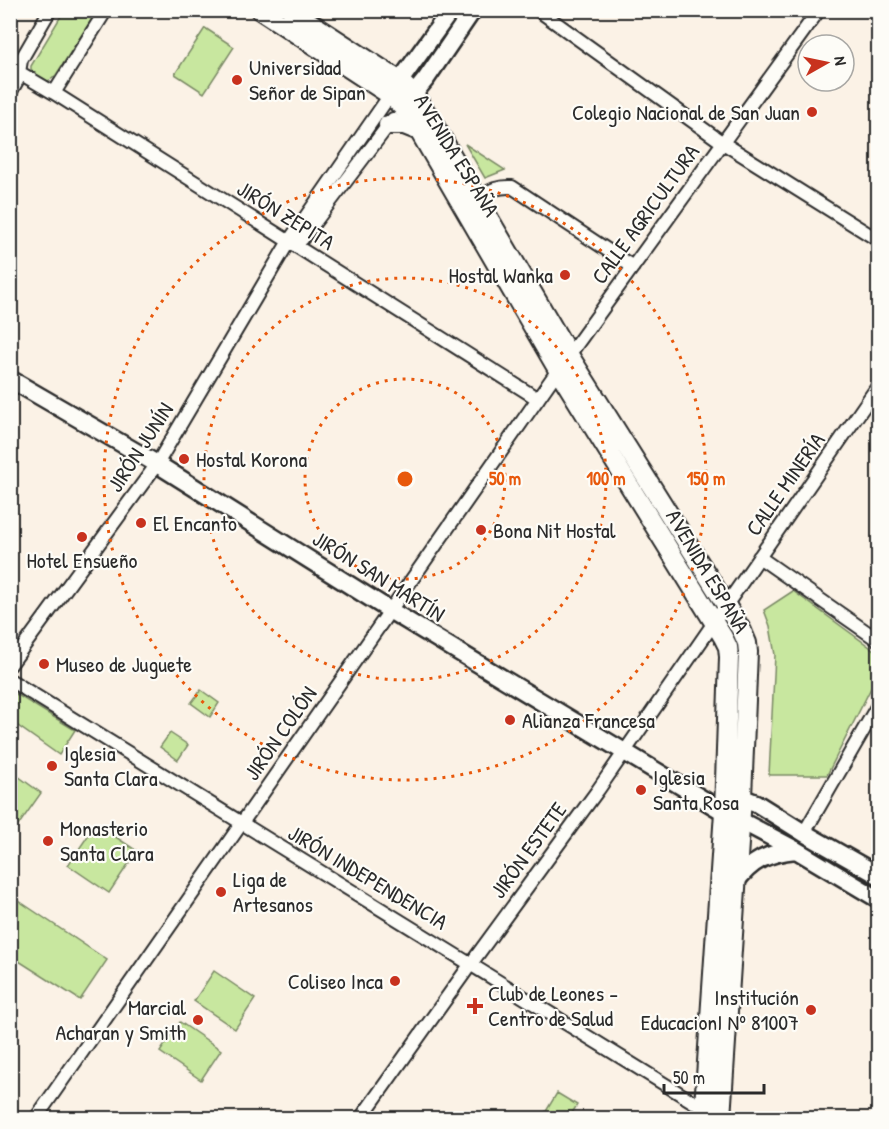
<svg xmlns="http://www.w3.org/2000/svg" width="889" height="1129" font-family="'Patrick Hand',sans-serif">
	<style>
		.green { fill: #c8e79f; stroke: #7a8965; stroke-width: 1.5 }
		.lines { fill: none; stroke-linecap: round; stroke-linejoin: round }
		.street-casing { stroke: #2b2b2b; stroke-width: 16 }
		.secondary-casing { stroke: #2b2b2b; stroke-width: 21 }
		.primary-casing { stroke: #2b2b2b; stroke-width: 22 }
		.street { stroke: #fdfcf7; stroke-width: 12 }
		.secondary { stroke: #fdfcf7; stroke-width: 16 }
		.primary { stroke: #fdfcf7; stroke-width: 18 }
		.ring { fill: none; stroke: #e8590c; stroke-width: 3; stroke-dasharray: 3 6 }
		.poi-dot { fill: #c8321e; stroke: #fdfcf7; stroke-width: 2 }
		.labels { text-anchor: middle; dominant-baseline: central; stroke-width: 4.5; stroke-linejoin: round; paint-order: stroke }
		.poi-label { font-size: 22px; fill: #2b2b2b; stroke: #fdfcf7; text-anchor: start }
		.street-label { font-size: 22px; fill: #2b2b2b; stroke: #fdfcf7 }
		.centre { fill: #e8590c; stroke: #fdfcf7; stroke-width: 3 }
		.ring-label { font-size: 18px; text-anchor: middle; font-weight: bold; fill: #e8590c; stroke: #fdfcf7; stroke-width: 4.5; stroke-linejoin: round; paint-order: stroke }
	</style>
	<rect width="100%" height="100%" fill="#fbf2e6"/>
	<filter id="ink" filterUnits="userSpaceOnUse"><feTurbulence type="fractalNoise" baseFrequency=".0167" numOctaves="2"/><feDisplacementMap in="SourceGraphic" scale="12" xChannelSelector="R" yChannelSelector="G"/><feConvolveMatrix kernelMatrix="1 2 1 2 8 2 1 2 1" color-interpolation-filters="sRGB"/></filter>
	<g filter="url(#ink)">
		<path class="green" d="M64 11H97L56 75C46 87 30 82 31 66Z
			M205 28 234 47 204 93 175 74Z
			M465 144 505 170 485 178Z
			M793 591 878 653V674L827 775H769L775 655 770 626 764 610Z
			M201 690 219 703 210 717 191 703Z
			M11 691 75 730 59 755 11 721Z
			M170 733 188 745 178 760 160 747Z
			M11 771 41 793 15 830 11 827Z
			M96 824 137 851 109 893 68 865Z
			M10 895 107 960 80 1000 11 956Z
			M214 971 255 999 235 1029 194 1001Z
			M180 1022 221 1050 201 1080 160 1052Z
			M557 1093 577 1105 569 1118H542Z"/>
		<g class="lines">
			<defs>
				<path id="street" d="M538 10 723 143 878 240
					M10 67 54 93 538 399
					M10 93 18 79 21 60 50 10
					M54 93 106 10
					M477 199C490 191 496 186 512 187L633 267
					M289 241 302 239 393 119
					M569 355 819 10
					M759 557 878 640
					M10 665 157 464 289 241 390 95
					M10 680 708 1111
					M804 833 878 705
					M36 1118 558 370
					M361 1118 470 965 598 790 878 386"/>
				<path id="secondary" d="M392 92 451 10
					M405 105 426 79 473 10
					M10 379 157 464 391 611 724 812 796 850 878 899
					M730 793 756 803 804 833 878 875
					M735 883C752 860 768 853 796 850"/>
				<path id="primary" d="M260 10 390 95 403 108 419 131 558 370 723 637 728 647 729 657 724 812 704 1106 702 1118
					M291 10 400 81 414 95 430 118 569 355 726 605 742 631 747 643 748 652 742 797 721 1118
					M388 125H404L419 131"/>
			</defs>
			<use href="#street" class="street-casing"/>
			<use href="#secondary" class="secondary-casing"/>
			<use href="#primary" class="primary-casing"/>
			<use href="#street" class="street"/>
			<use href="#secondary" class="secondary"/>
			<use href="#primary" class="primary"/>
		</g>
	</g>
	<g class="ring">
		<circle cx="405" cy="479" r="100"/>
		<circle cx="405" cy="479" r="201"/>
		<circle cx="405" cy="479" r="301"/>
	</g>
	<g class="poi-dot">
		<circle cx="237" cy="80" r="6"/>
		<circle cx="812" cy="112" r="6"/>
		<circle cx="565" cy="275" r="6"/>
		<circle cx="184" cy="459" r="6"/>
		<circle cx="141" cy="523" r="6"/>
		<circle cx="481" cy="530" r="6"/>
		<circle cx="82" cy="537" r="6"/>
		<circle cx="44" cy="664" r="6"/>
		<circle cx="510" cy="720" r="6"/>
		<circle cx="52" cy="766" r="6"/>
		<circle cx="641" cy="790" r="6"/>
		<circle cx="48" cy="841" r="6"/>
		<circle cx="221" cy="892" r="6"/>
		<circle cx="395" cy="981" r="6"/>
		<path d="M472 997h6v6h6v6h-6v6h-6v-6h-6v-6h6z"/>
		<circle cx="811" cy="1010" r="6"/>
		<circle cx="198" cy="1020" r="6"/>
	</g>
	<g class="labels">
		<g class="poi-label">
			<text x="249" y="67">Universidad<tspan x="249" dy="25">Señor de Sipan</tspan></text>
			<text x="800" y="112" text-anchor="end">Colegio Nacional de San Juan</text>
			<text x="553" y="275" text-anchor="end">Hostal Wanka</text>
			<text x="196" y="459">Hostal Korona</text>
			<text x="153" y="523">El Encanto</text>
			<text x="493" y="530">Bona Nit Hostal</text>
			<text x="82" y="560" text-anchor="middle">Hotel Ensueño</text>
			<text x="56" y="664">Museo de Juguete</text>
			<text x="522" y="720">Alianza Francesa</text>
			<text x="64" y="753">Iglesia<tspan x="64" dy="25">Santa Clara</tspan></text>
			<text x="653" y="777">Iglesia<tspan x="653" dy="25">Santa Rosa</tspan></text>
			<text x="60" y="828">Monasterio<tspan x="60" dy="25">Santa Clara</tspan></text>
			<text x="233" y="879">Liga de<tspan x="233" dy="25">Artesanos</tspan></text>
			<text x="383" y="981" text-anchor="end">Coliseo Inca</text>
			<text x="488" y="993">Club de Leones -<tspan x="488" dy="25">Centro de Salud</tspan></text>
			<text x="799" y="997" text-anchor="end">Institución<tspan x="799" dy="25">EducacionI Nº 81007</tspan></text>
			<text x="186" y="1007" text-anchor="end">Marcial<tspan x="186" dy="25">Acharan y Smith</tspan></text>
		</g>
		<g class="street-label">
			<text transform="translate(457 155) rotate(58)">AVENIDA ESPAÑA</text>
			<text transform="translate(645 214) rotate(-54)">CALLE AGRICULTURA</text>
			<text transform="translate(286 215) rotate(32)">JIRÓN ZEPITA</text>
			<text transform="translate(140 447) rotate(-57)">JIRÓN JUNÍN</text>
			<text transform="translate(785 484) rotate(-55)">CALLE MINERÍA</text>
			<text transform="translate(708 571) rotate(59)">AVENIDA ESPAÑA</text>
			<text transform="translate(379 576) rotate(32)">JIRÓN SAN MARTÍN</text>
			<text transform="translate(280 733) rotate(-55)">JIRÓN COLÓN</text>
			<text transform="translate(528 850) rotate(-54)">JIRÓN ESTETE</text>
			<text transform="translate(368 877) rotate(31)">JIRÓN INDEPENDENCIA</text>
		</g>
	</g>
	<circle cx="405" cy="479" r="9" class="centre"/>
	<g class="ring-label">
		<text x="505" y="485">50 m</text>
		<text x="606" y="485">100 m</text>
		<text x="706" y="485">150 m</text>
	</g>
	<rect width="889" height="1129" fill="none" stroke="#fdfcf7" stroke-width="36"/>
	<rect x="18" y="18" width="853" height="1093" fill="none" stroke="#2b2b2b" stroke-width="2" filter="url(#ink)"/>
	<g transform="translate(826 63) rotate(81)"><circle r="28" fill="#fdfcf7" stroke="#a9a8a5" stroke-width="1.5"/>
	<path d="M0-4.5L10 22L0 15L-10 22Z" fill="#c8321e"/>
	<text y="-9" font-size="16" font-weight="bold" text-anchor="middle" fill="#2b2b2b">N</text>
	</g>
	<path d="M664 1084v9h100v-9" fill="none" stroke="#2b2b2b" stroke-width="3"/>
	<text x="673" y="1084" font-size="18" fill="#2b2b2b" stroke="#fdfcf7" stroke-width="4.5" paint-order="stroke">50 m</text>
</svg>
